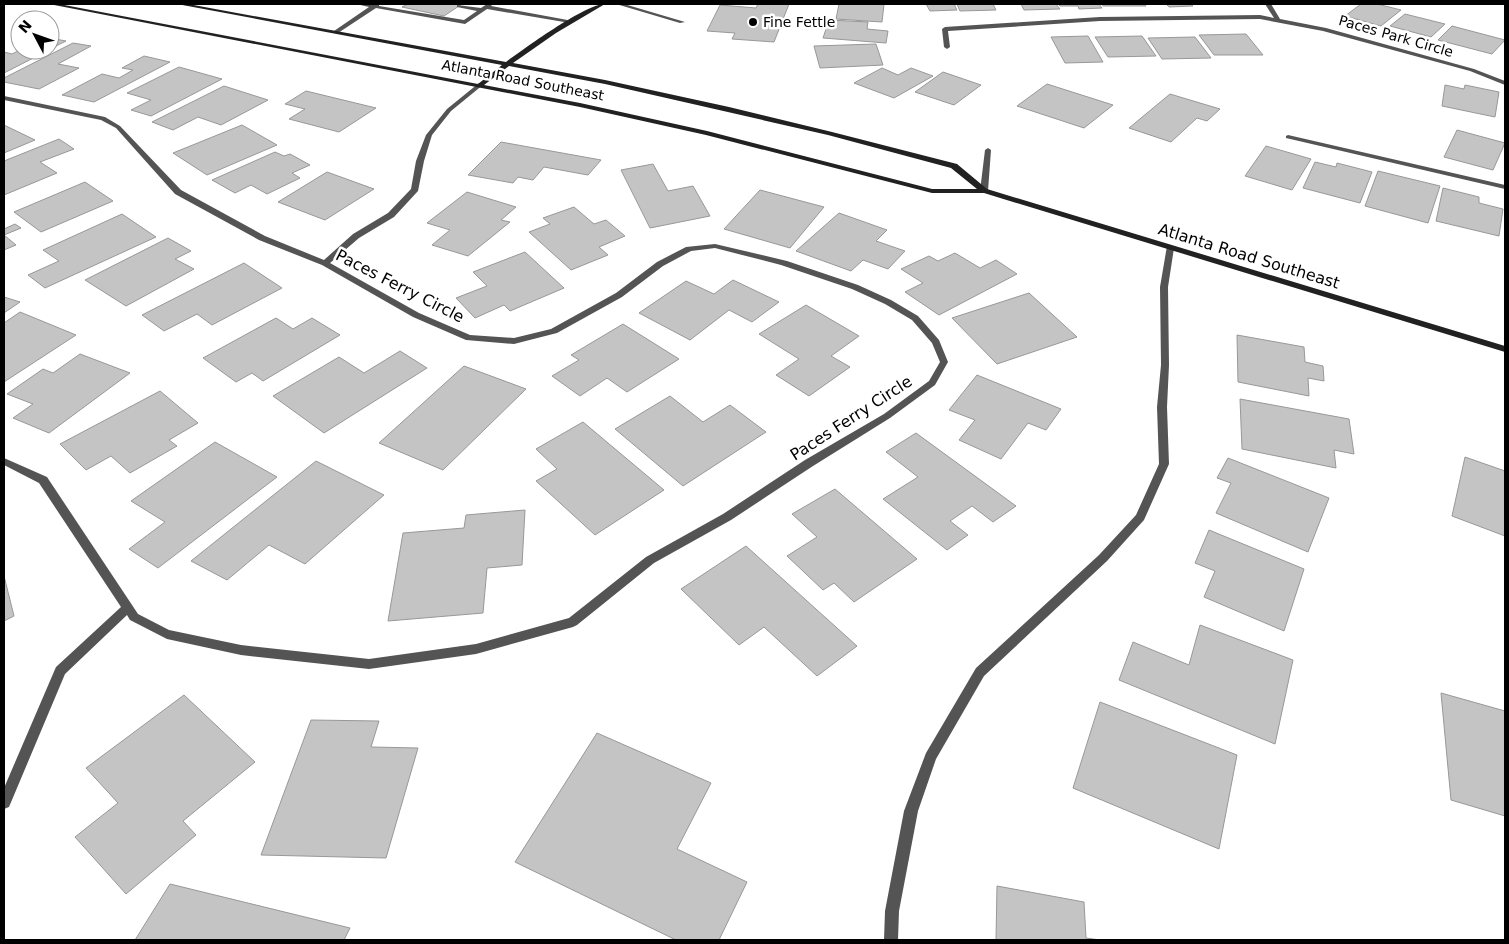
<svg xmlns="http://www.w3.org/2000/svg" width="1509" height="944" font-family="'DejaVu Sans',sans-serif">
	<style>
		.building { fill: #c4c4c4; stroke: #989898 }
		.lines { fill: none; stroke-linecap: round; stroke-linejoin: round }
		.lane { fill: #545454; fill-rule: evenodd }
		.street { fill: #545454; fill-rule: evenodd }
		.secondary { fill: #212121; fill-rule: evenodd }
		.poi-dot { fill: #000; stroke: #fff; stroke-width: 2 }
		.labels { text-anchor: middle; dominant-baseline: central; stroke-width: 5; stroke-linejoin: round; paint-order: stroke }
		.far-poi-label { font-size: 14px; fill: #000; stroke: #fff; text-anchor: start }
		.far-street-label { font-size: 14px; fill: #000; stroke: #fff }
		.street-label { font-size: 16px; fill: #000; stroke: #fff }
	</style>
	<rect width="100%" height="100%" fill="#fff"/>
	<path class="building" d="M408 4H462L444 16 402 7Z
		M758 4H789L774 42 732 39 735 33 707 31 720 5 756 8Z
		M839 4H884L882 22 836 19Z
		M926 4H954L957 10 930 11Z
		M957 4H993L996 10 960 11Z
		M1021 4H1056L1060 9 1024 10Z
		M1058 4H1099L1102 8 1079 9 1078 6H1060Z
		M1102 4H1145L1146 6H1103Z
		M1166 4H1191L1193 6 1169 7Z
		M1361 4H1377L1401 10 1381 26 1345 16Z
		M1405 14 1445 24 1431 37 1390 26Z
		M829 20 868 22 867 29 888 31 886 43 823 38Z
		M1452 26 1505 40 1492 54 1438 40Z
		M1246 34 1263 55H1214L1199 35Z
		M1088 36 1103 62 1065 63 1051 37Z
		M1142 36 1156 56 1108 57 1095 37Z
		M1195 37 1211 58 1162 59 1148 38Z
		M50 38 66 41 50 49Z
		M73 43 91 46 58 64 79 68 39 89 4 82V78Z
		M876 44 883 65 820 68 814 46Z
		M20 50H49L4 73V52L12 54Z
		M144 56 170 62 94 102 62 95 102 74 119 78 133 70 122 68Z
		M179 67 222 79 151 116 131 110 151 100 127 93Z
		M882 68 898 75 911 68 933 76 894 98 854 83Z
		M943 72 981 85 954 105 915 92Z
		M1047 84 1113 105 1084 128 1017 106Z
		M1445 85 1464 89 1465 85 1499 92 1495 117 1442 106Z
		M224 86 268 100 221 125 198 117 173 130 152 122Z
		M306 91 376 108 339 132 289 119 305 109 285 104Z
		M1170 94 1220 109 1207 121 1197 118 1171 142 1129 128Z
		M4 125 35 140 4 153Z
		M242 125 277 145 207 175 173 153Z
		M1457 130 1505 143 1493 170 1444 157Z
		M59 139 74 149 40 162 57 173 4 195V161Z
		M501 142 601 160 588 175 544 167 533 180 518 177 513 183 468 175Z
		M1266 146 1311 159 1292 190 1245 176Z
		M275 152 284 156 290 154 310 165 292 173 300 178 267 194 251 185 235 193 212 180Z
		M1315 162 1336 167 1337 163 1372 172 1360 203 1303 188Z
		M653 164 668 191 693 186 710 216 650 228 621 170Z
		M1378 171 1440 186 1428 223 1365 206Z
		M327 172 374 189 325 220 278 202Z
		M85 182 113 201 41 232 14 212Z
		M1443 188 1479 197V203L1503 209 1499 236 1436 221Z
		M760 190 824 207 790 248 724 229Z
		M467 192 516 207 501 220 510 222 468 256 432 245 450 230 427 223Z
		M574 207 594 224 606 220 625 236 599 247 608 255 571 270 529 232 550 224 543 218Z
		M839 213 887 230 876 241 905 251 888 269 863 260 851 271 796 251Z
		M122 214 156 237 45 288 28 275 59 261 43 250Z
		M15 224 21 228 4 235 16 245 4 250V229Z
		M168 238 191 251 175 259 194 269 126 306 85 280Z
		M525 252 564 288 510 311 504 305 475 318 456 298 487 286 473 272Z
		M955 253 980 268 996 260 1017 274 939 315 905 292 923 283 901 269 929 256 938 261Z
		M244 263 282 288 212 325 197 314 164 331 142 315Z
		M733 280 779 302 752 322 729 310 690 340 639 313 686 281 714 294Z
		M1029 293 1077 337 997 364 952 318Z
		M4 297 20 302 4 313Z
		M806 305 859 336 831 356 850 367 809 396 776 375 799 359 759 334Z
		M20 312 76 335 4 382V323Z
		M276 318 293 329 312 318 340 335 263 381 252 373 236 382 203 358Z
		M623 324 679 359 627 392 607 378 580 396 552 376 579 360 571 355Z
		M1237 335 1304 347 1305 362 1323 366 1324 381 1308 378 1309 396 1238 382Z
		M400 351 427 368 324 433 273 396 339 357 364 373Z
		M80 354 130 373 49 433 13 418 33 404 7 394 43 369 53 373Z
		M464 366 526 389 443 470 379 443Z
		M977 375 1061 409 1046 430 1028 423 1001 459 959 440 975 420 949 410Z
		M160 391 198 423 169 440 177 446 130 473 111 456 86 470 60 444Z
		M670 396 703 422 730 405 766 432 683 486 615 429Z
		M1240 399 1349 419 1354 454 1334 450 1336 468 1242 449Z
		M583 422 664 490 595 535 536 481 557 469 536 449Z
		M916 433 1016 506 993 522 972 506 950 521 968 535 947 550 883 499 918 477 886 452Z
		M215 442 277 477 158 568 129 549 165 522 131 501Z
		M1465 457 1505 471V536L1452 516Z
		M1228 458 1329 498 1308 552 1216 513 1231 483 1217 478Z
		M316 461 384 495 305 564 269 545 227 580 191 561Z
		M835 489 917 559 854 602 834 583 823 590 787 556 817 537 792 514Z
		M525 510 522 565 487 568 483 613 388 621 403 533 464 528 466 515Z
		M1209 530 1304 569 1284 631 1204 597 1215 571 1195 563Z
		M746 546 857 646 817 676 764 627 739 645 681 589Z
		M4 576 14 616 4 621Z
		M1200 625 1293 660 1275 744 1119 680 1133 642 1189 665Z
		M1441 693 1505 711V816L1451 800Z
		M184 695 255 762 183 821 196 835 126 894 75 837 118 803 86 768Z
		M1100 702 1237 755 1219 849 1073 788Z
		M311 720 379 721 371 747 418 748 386 858 261 855Z
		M597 733 711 783 677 849 747 882 719 940H676L515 862Z
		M170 884 350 928 344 940H135Z
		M997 886 1084 902 1086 938 1100 940H996Z"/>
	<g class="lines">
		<path class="lane" d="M356 4H379V6L464 20 477 11 457 7V5L481 8 487 4H493L491 6 573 21 570 23 487 9 465 24 376 8 338 33H334V31L369 7Z
			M616 4H624L685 22 680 23Z
			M988 148 991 150 988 191 984 193 980 191 985 150Z"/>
		<path class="street" d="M1265 4H1271L1280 19 1326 28 1474 69 1505 81V85L1470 71 1323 31 1260 19 1100 21 948 31 950 47 947 49 944 47 942 29 945 27 1100 17 1260 15 1274 18Z
			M479 83 484 84 451 111 432 135 424 161 418 191 394 217 359 238 330 263 419 313 470 335 514 338 551 329 616 293 657 262 686 247 715 244 787 261 858 285 891 300 918 316 939 340 948 362 935 385 890 418 813 466 731 520 654 563 577 625 573 627 476 654 369 669 241 655 167 639 130 620 127 615 65 674 9 807 4 809V788L56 667 121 607 39 483 4 465V458L47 477 138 614 169 630 241 645 369 659 476 644 569 618 646 557 723 514 805 460 884 414 929 381 940 362 932 343 912 320 885 304 852 289 781 265 715 248 691 251 663 266 622 297 557 333 514 344 466 340 413 317 322 265 259 240 175 194 116 128 101 120 4 100V96L105 117 120 126 181 190 265 236 324 260 353 234 388 213 411 189 416 161 426 135 447 109Z
			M1288 135 1505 185V189L1286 138V136Z
			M1167 246H1173L1174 248 1168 287 1169 365 1167 407 1169 464 1144 520 1107 561 984 676 936 759 918 811 899 911 898 940H884L885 911 904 811 926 753 976 668 1099 555 1136 515 1159 464 1157 407 1161 365 1160 287Z"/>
		<path class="secondary" d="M49 4H59L478 84 502 65 177 4H188L506 62C524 49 585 4 605 4L556 33 513 63 605 80 729 107 832 132 957 164 987 189 1505 346V352L984 193H932L706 135 580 107ZM509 66 605 84 828 135 951 168 977 189H932L707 131 580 103 484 85Z"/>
	</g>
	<circle class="poi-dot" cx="753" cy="22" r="5"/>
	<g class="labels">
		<g class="far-poi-label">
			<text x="763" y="22">Fine Fettle</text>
		</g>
		<g class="far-street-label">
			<text transform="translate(1396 36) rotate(16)">Paces Park Circle</text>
			<text transform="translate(523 80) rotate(11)">Atlanta Road Southeast</text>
		</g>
		<g class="street-label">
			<text transform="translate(1249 256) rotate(17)">Atlanta Road Southeast</text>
			<text transform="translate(400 286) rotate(27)">Paces Ferry Circle</text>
			<text transform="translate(851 418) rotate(-33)">Paces Ferry Circle</text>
		</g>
	</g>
	<rect width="1509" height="944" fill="none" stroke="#000000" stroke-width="10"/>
	<g transform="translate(35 35) rotate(311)"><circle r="24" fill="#ffffff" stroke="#999999"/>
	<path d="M0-4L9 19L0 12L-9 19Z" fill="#000000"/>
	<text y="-8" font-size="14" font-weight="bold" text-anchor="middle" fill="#000000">N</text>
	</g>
</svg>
